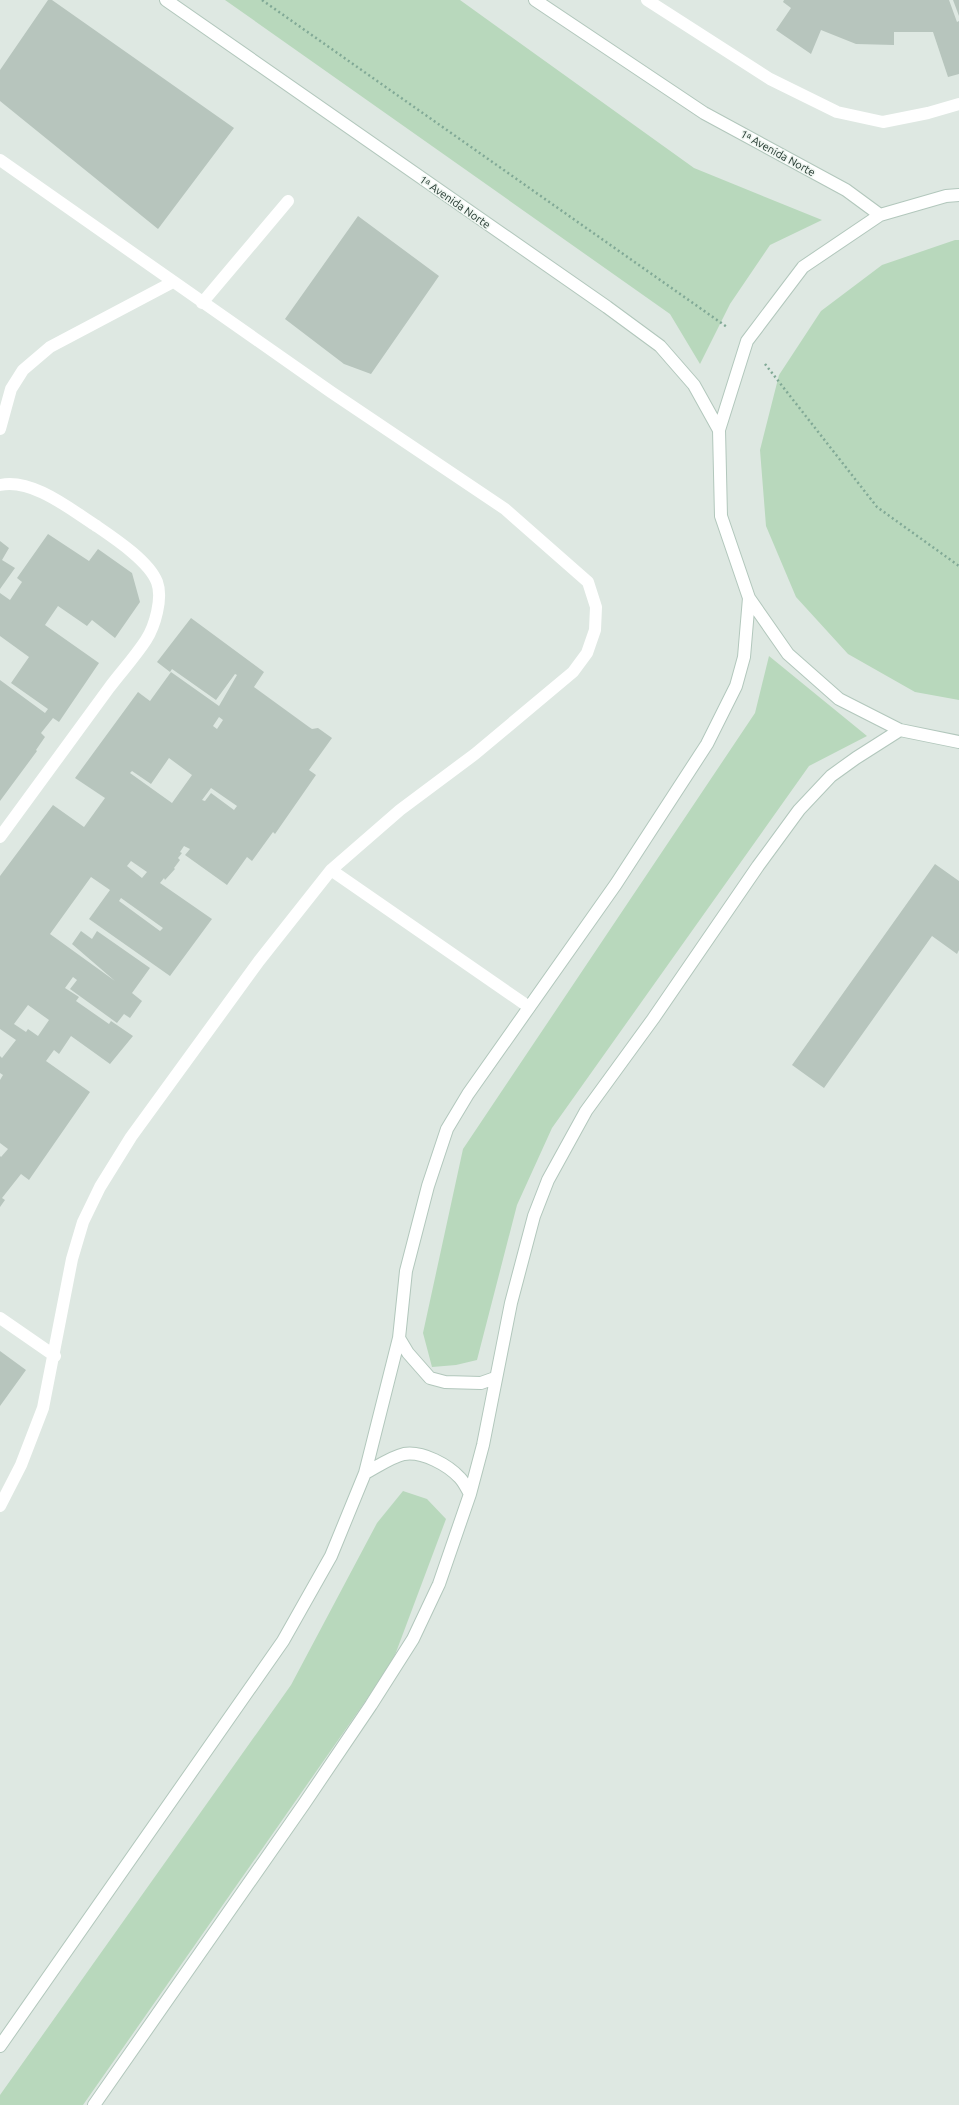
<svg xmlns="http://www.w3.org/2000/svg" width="959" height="2105" font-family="Ubuntu,sans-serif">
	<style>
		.green { fill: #b8d8bc }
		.building { fill: #b7c5bd; fill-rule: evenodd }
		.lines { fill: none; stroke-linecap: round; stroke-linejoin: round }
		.secondary-casing { stroke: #b2c7bc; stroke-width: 14 }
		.path { stroke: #81a996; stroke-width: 2.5; stroke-dasharray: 2 3; stroke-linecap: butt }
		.street { stroke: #fff; stroke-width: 12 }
		.secondary { stroke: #fff; stroke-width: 12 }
		.labels { text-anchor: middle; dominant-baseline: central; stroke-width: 3; stroke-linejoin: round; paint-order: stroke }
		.street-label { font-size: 11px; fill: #21362d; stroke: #eef5f0 }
	</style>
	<rect width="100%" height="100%" fill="#dee8e2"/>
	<path class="green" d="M225 0H460L694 168 822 220 770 245 730 304 700 364 670 314Z
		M955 240H959V700L915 692 848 654 796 597 766 526 760 450 779 375 821 311 882 265Z
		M769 656 867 736 809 766 552 1128 517 1205 477 1360 456 1365 432 1367 423 1333 463 1149 755 713Z
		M403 1491 427 1499 446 1519 392 1663 83 2105H0V2095L291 1685 377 1523Z"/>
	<path class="building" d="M48 0H52L234 128 158 229 0 101V70Z
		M784 0H949L957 22 959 21V74L948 77 933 32H894V45L856 44 821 30 811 54 776 30 791 8 783 2Z
		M953 0H959V16Z
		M358 216 439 276 371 374 344 364 285 319Z
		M48 534 89 561 98 549 132 573 140 602 115 638 92 620 87 626 58 606 45 625 99 663 59 722 53 718 41 733 45 737 36 750 37 751 0 801V680L45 713 48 709 11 683 29 657 0 636V593L10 600 22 582 17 578Z
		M0 541 9 548 2 560 15 568 0 589Z
		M191 618 264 672 254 687 309 727 312 729 318 728 332 738 309 770 316 775 275 834 273 832 252 861 247 857 227 885 185 855 190 849 184 846 180 852 182 853 178 858 180 860 174 868 175 869 165 880 164 878 160 883 212 919 170 976 89 919 110 890 91 877 50 934 115 981 72 944 81 931 92 939 97 931 150 968 132 993 142 1001 130 1018 124 1014 117 1023 70 989 77 980 73 977 65 988 79 997 76 1001 109 1024 111 1021 133 1036 110 1064 71 1036 59 1054 54 1050 46 1061 90 1092 29 1180 21 1174 2 1198 5 1200 0 1207V1156L1 1157 8 1149 0 1143V1080L3 1075 0 1073V1056L2 1058 16 1040 0 1029V876L53 805 84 827 105 798 75 778 138 692 150 701 171 672 219 706 237 675 235 674 216 700 172 669 170 672 157 662ZM219 717 223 720 217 729 213 726ZM169 758 192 775 172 803 130 773 132 771 151 784ZM211 788 237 806 234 810 211 793 205 801 202 800ZM131 861 147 872 142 878 127 866ZM121 898 163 928 160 931 119 901ZM28 1005 49 1020 38 1036 28 1029 26 1032 14 1024Z
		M935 864 959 881V950L957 954 932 936 824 1088 792 1065Z
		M0 1351 26 1370 0 1406Z"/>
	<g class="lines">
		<defs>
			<path id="secondary" d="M166 0 607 307 660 346 694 385 719 430
				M535 0 704 113 846 190 880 215
				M959 195 946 196 880 215 803 267 747 341 719 430 721 516 749 598 788 654 839 699 900 730 959 742
				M399 1338 408 1353 430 1378 445 1382 481 1383 495 1378
				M365 1473C377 1467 391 1457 404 1454 423 1451 448 1465 460 1478 464 1482 467 1489 470 1494
				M0 2046 283 1641 331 1556 365 1473 399 1338 406 1271 428 1186 447 1129 468 1094 616 884 707 744 736 686 744 657 749 598
				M94 2105 304 1804 371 1705 413 1639 439 1584 470 1494 483 1445 511 1303 534 1216 548 1180 586 1111 653 1019 758 866 799 810 831 776 856 758 900 730"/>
		</defs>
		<use href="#secondary" class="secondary-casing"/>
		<path class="path" d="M262 0 727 327
			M765 364 877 507 959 566"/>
		<path class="street" d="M647 0 770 79 837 112 883 122 928 113 959 104
			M0 160 331 392 505 509 588 582 596 607 595 630 587 653 573 672 475 754 400 810 331 870 259 961 131 1137 100 1187 83 1222 72 1259 43 1408 21 1465 0 1506
			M202 303 288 201
			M0 429 11 389 23 370 50 347 173 282
			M0 485C32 478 70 509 95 525 114 538 149 561 157 582 163 598 155 626 146 640 135 657 121 672 109 688 73 738 36 787 0 837
			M331 870 529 1007
			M0 1318 55 1356"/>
		<use href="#secondary" class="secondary"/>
	</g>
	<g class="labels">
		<g class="street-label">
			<text transform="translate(778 153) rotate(29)">1ᵃ Avenida Norte</text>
			<text transform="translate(455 202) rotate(35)">1ᵃ Avenida Norte</text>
		</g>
	</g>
</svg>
